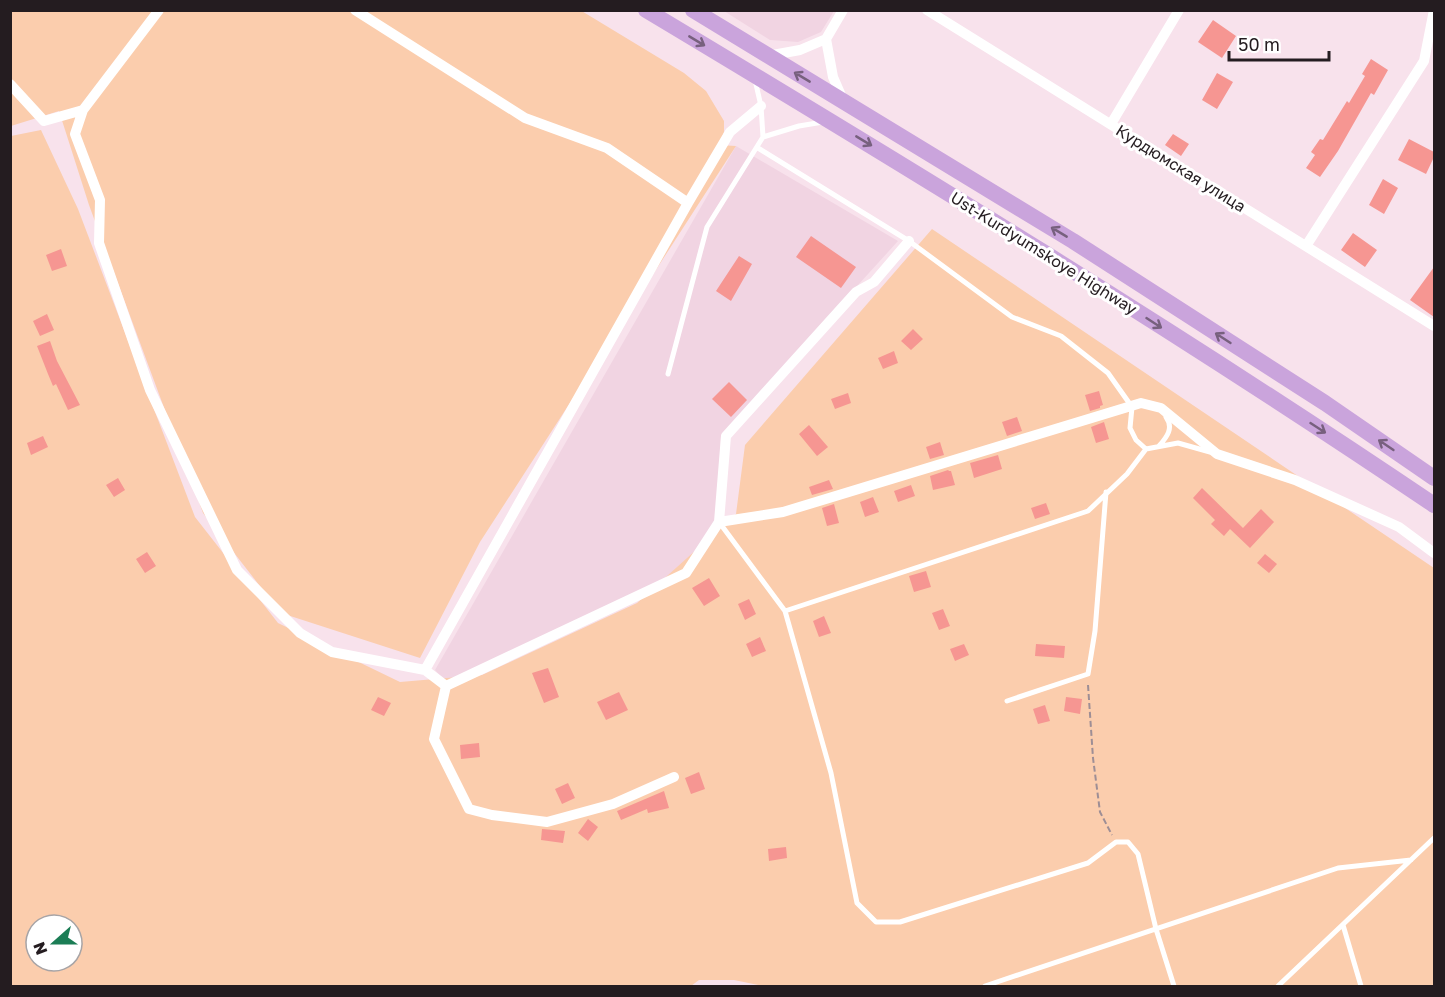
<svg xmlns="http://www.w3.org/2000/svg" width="1445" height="997" font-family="'Golos Text',sans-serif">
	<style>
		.built { fill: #f1d4e2 }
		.green { fill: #fbcdad; fill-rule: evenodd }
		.building { fill: #f69692 }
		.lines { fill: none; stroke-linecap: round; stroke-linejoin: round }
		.path { stroke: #9e8e95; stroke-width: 2; stroke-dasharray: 6 3; stroke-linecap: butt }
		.service { stroke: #fff; stroke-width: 5 }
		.minor { stroke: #fff; stroke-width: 10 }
		.primary { stroke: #caa4dc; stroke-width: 16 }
		.oneway { stroke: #77607e }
		.labels { text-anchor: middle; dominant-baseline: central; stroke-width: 6; stroke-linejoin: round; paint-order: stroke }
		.street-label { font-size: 16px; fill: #241c20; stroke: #fff }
	</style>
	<rect width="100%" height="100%" fill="#f8e2ec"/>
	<path class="built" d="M724 11H834L821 32 798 42 770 40Z
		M736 146 898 241 721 436 716 520 680 572 446 682 435 670Z"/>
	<path class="green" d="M580 10 684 73 706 91 724 121V132L719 145 736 146 480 542 420 658 281 613 203 513 89 205 59 111 11 126V11Z
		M41 130 78 209 195 517 278 623 400 682 482 675 637 603 736 514 745 445 932 229 1434 568V986H763L734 980H699L691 986H11V136ZM36 925H72V961H36Z"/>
	<path class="building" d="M1213 20 1236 36 1222 58 1198 42Z
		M1371 59 1388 70 1374 95 1371 93 1338 151 1320 177 1306 168 1315 155 1311 152 1320 139 1323 140 1347 101 1349 103 1365 76 1362 74Z
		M1217 73 1233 82 1217 109 1202 100Z
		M1173 134 1189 144 1181 156 1165 145Z
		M1409 139 1434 152V157L1426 174 1398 160Z
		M1383 179 1398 188 1384 214 1369 205Z
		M1353 233 1377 250 1365 267 1341 250Z
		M811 236 856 267 841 288 796 257Z
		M61 249 67 266 52 271 46 255Z
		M739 256 752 264 731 301 716 291Z
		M1434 267V317L1410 300Z
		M47 314 54 330 40 336 33 321Z
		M913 329 923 339 911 350 901 341Z
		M50 341 57 361 80 405 68 410 56 384 53 386 48 374 37 346Z
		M894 351 898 363 883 369 878 358Z
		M729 382 747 400 731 417 712 399Z
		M1099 391 1103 405 1100 406V408L1090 411 1085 395Z
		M848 393 851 403 835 409 831 399Z
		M1017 417 1022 431 1007 436 1002 422Z
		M1104 422 1109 439 1096 443 1091 427Z
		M809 425 828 447 817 456 799 434Z
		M43 436 48 447 31 455 27 443Z
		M940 442 944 455 930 459 926 447Z
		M998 455 1002 469 974 478 970 463Z
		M948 470 949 471H951L955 485 933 490 930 476Z
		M118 478 125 490 114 497 106 485Z
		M829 480 833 489 812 495 809 487Z
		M911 485 915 496 898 502 894 491Z
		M1202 488 1243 528 1261 509 1274 522 1250 548 1230 529 1224 536 1211 524 1215 520 1193 498Z
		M873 497 879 512 865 517 860 502Z
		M1046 503 1050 514 1035 519 1031 508Z
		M834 504 839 523 827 526 822 508Z
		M147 552 156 566 145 573 136 559Z
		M1265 554 1277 564 1269 573 1257 563Z
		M926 571 931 587 914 592 909 576Z
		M709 578 720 596 704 606 692 588Z
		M749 599 756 614 745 620 738 604Z
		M943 609 950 626 939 630 932 613Z
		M824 616 831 633 819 637 813 621Z
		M760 637 766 651 752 657 746 644Z
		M964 644 969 655 955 661 950 649Z
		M1036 644 1065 646 1064 658 1035 656Z
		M548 668 559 697 544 703 532 673Z
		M619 692 628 710 606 720 597 702Z
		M378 697 391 703 384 716 371 710Z
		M1066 697 1082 699 1080 714 1064 711Z
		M1045 705 1050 721 1038 724 1033 709Z
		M479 743 480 757 461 759 460 745Z
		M699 772 705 789 691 794 685 778Z
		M568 783 575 798 562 804 555 789Z
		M664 791 669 808 648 813 647 809 621 820 617 811Z
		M588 819 598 827 588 841 578 833Z
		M542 829 565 831 563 843 541 840Z
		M786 847 787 858 769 861 768 849Z"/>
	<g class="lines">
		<path class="path" d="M1088 685 1093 758 1100 812 1112 835"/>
		<path class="service" d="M755 80 761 106 763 137
			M758 148 909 241 1012 317 1061 336 1108 373 1132 407 1130 428 1136 440 1146 449
			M668 374 707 227 763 137 799 126 823 122
			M1159 446C1167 437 1174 428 1166 417
			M719 522 785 611 831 773 857 903 876 922H900L1088 863 1116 842H1128L1138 854 1156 929 1174 986
			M785 611 1088 511 1127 474 1146 449 1178 443 1210 452
			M1007 701 1088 674 1095 631 1106 492
			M1343 925 1361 986
			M985 986 1338 868 1411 860
			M1278 986 1434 838"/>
		<path class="minor" d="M159 10 83 110 75 134 100 200 99 243 150 390 237 570 300 633 332 652 425 670 446 686
			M355 10 525 118 607 148 688 203
			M927 10 1434 326
			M826 39 833 77 843 100
			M767 56 800 50 826 39 843 10
			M10 84 44 121 83 110
			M1111 124 1179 10
			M1306 246 1424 61 1434 10
			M719 522 726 436 856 292 874 282 909 241
			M425 670 688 203 730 132 761 106
			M674 777 613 804 547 822 492 815 469 809 434 739 446 686 686 573 719 522 783 512 1141 403 1161 408 1217 454 1295 480 1399 527 1434 553"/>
		<path class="primary" d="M646 10C913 170 1178 332 1434 505
			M693 10 1073 241 1325 403 1434 478"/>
	</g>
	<defs><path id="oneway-shaft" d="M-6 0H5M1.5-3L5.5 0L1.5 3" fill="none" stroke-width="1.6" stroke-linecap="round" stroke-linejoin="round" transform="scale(1.5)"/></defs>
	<g class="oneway">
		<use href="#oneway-shaft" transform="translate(697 41) rotate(31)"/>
		<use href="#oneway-shaft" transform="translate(802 77) rotate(-149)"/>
		<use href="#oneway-shaft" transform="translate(864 141) rotate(31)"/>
		<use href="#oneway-shaft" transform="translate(1059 232) rotate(-149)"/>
		<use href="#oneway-shaft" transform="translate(1154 323) rotate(33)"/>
		<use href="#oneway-shaft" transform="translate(1223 338) rotate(-147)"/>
		<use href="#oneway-shaft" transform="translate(1318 428) rotate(33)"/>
		<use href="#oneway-shaft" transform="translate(1386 445) rotate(-146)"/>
	</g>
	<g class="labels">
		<g class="street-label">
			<text transform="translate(1181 168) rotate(32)">Курдюмская улица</text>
			<text transform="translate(1044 253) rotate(32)">Ust-Kurdyumskoye Highway</text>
		</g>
	</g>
	<rect width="1445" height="997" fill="none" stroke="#241c20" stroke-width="24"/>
	<g transform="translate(54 943) rotate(249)"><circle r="28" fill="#ffffff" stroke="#a7a4a6" stroke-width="1.5"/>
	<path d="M0-4.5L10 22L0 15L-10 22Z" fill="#1b7d55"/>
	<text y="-9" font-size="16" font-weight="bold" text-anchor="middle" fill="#241c20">N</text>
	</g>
	<path d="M1229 51v9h100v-9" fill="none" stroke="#241c20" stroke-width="3"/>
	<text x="1238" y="51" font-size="18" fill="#241c20" stroke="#ffffff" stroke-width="4.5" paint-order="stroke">50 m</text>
</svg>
